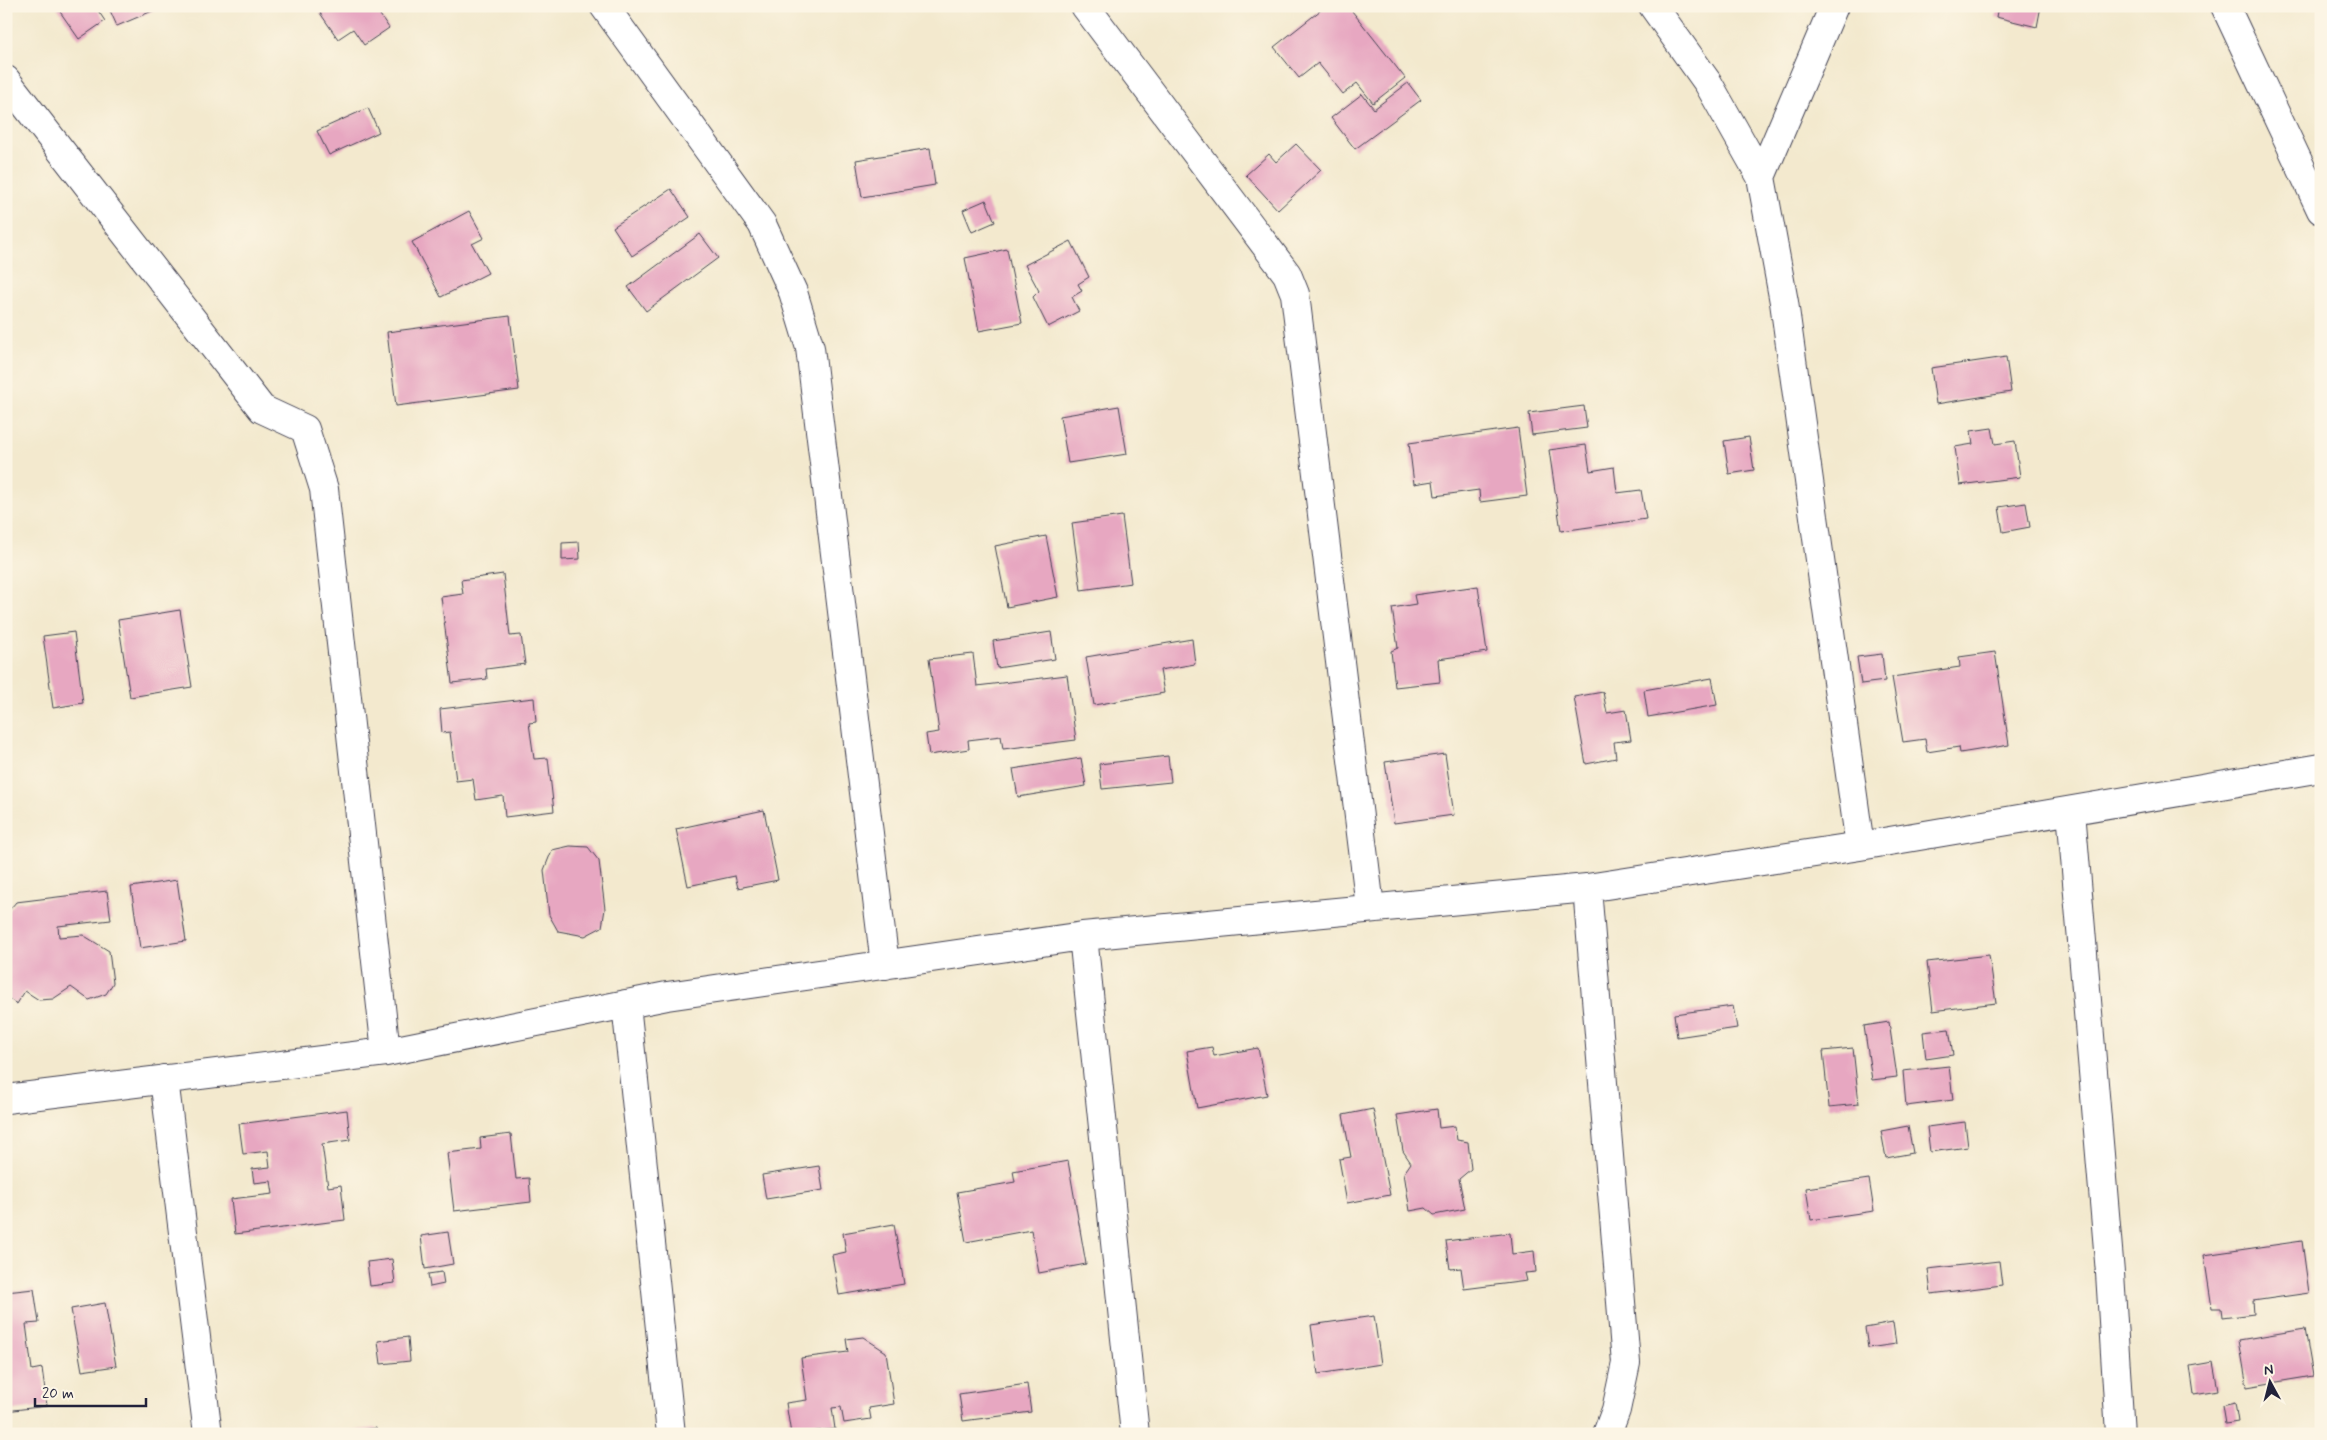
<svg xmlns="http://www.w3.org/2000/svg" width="2327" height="1440" font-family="Mynerve,sans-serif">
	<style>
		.building { fill: #e7a7c1 }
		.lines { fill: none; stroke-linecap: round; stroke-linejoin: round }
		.minor-casing { stroke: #414051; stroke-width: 30 }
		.minor { stroke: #fff; stroke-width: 28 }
	</style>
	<rect width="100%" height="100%" fill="#fcf5e5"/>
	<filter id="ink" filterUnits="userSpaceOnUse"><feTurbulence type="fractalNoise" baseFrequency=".02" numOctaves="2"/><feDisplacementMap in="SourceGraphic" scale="10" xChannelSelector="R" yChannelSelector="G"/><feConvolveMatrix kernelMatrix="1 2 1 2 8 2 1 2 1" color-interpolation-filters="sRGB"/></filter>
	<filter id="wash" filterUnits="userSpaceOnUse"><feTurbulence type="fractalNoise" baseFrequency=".0096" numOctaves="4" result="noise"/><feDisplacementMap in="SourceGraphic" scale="20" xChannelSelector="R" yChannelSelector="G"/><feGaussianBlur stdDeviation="1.12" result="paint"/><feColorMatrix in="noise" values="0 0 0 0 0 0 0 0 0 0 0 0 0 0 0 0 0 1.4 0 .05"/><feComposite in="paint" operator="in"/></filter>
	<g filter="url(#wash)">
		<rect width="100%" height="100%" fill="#f3e9ce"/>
		<g id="blocks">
			<path class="building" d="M56 6H95L105 21 79 39Z
				M108 6H164L117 26Z
				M330 6H374L389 28 364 45 353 29 338 39 320 13Z
				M1326 6H1348L1405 78 1373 103 1357 83 1343 94 1318 63 1299 78 1274 47Z
				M1998 6H2041L2037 27 1996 17Z
				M1408 83 1421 100 1355 149 1331 118 1362 94 1374 109Z
				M368 108 379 132 329 155 317 131Z
				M1296 144 1321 170 1278 210 1246 175 1269 154 1276 162Z
				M930 148 935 185 862 197 856 160Z
				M671 189 690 217 632 256 613 227Z
				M986 200 995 222 972 232 963 210Z
				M469 211 484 238 472 244 488 273 441 297 412 242Z
				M700 234 718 258 646 311 628 287Z
				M1071 241 1089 277 1078 284 1082 291 1072 297 1079 311 1048 327 1033 297 1039 291 1025 265Z
				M1007 249 1022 323 979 331 965 258Z
				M510 316 519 390 396 406 387 332Z
				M2006 357 2011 392 1936 404 1931 368Z
				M1119 406 1127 454 1068 463 1060 416Z
				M1584 406 1587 428 1532 435 1529 413Z
				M1518 428 1527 496 1480 502 1479 490 1435 496 1433 481 1414 484 1409 443Z
				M1992 428 1995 444 2015 441 2020 477 1960 485 1955 447 1973 444 1971 431Z
				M1749 437 1754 470 1729 474 1724 441Z
				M1586 445 1590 471 1614 467 1617 493 1641 490 1646 519 1561 531 1549 450Z
				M2026 503 2030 527 2003 532 1999 507Z
				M1122 516 1131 583 1081 590 1072 523Z
				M1046 536 1058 597 1007 607 995 546Z
				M579 542 580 559 562 560V543Z
				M503 574 510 636 521 635 525 664 486 669 487 679 452 683 441 597 463 594 461 580Z
				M1478 586 1487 652 1438 659 1440 682 1395 687 1391 651 1398 648 1392 608 1416 604 1414 595Z
				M180 610 192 687 130 697 118 620Z
				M74 632 83 703 53 708 43 636Z
				M1051 632 1055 659 997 668 993 641Z
				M1192 639 1195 664 1160 670 1164 693 1094 705 1086 657Z
				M1995 652 2009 745 1960 753 1959 747 1927 752 1925 739 1903 742 1892 677 1960 667 1959 657Z
				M973 654 977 686 1067 675 1076 740 1003 749 1001 736 968 740 969 749 929 755 926 734 939 732 929 659Z
				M1882 654 1885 681 1861 684 1857 657Z
				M1712 678 1717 705 1648 717 1644 690Z
				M1603 692 1607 713 1626 710 1631 740 1614 742 1616 758 1586 764 1574 697Z
				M534 698 536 722 529 723 534 759 548 758 554 811 505 817 503 796 476 800 473 779 456 781 450 732 442 733 440 709Z
				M1445 754 1454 815 1394 823 1385 762Z
				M1168 756 1171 782 1102 789 1099 764Z
				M1081 758 1086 786 1018 797 1013 769Z
				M764 810 778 880 738 888 735 876 688 886 676 829Z
				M570 846 588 847 599 861 605 909 602 927 585 936 558 931 549 915 544 870 552 850Z
				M177 880 186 941 140 948 131 887Z
				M107 891 111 920 58 926 59 937 83 935 109 951 113 983 106 994 89 1000 71 987 53 999 39 1000 25 991 17 1004 6 997V914L16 902Z
				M1989 955 1996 1003 1933 1011 1927 962Z
				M1733 1006 1737 1028 1677 1037 1674 1014Z
				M1889 1022 1897 1077 1872 1080 1864 1026Z
				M1949 1029 1953 1055 1926 1059 1923 1032Z
				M1212 1047 1214 1056 1258 1048 1267 1095 1197 1108 1187 1051Z
				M1853 1048 1859 1104 1829 1107 1823 1051Z
				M1949 1066 1953 1100 1906 1106 1903 1071Z
				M1373 1109 1390 1195 1347 1203 1339 1159 1351 1157 1343 1115Z
				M1437 1109 1439 1128 1455 1126 1457 1140 1468 1142 1471 1169 1459 1179 1465 1209 1434 1215 1426 1208 1410 1211 1404 1173 1411 1163 1403 1151 1397 1115Z
				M347 1110 350 1140 322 1144 328 1187 341 1185 345 1220 235 1234 231 1199 273 1194 271 1181 254 1183 252 1169 270 1167 268 1151 243 1154 239 1124Z
				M1965 1122 1968 1147 1930 1152 1927 1127Z
				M1908 1126 1913 1153 1886 1158 1881 1131Z
				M511 1134 516 1179 529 1178 531 1202 454 1211 447 1153 481 1149 480 1138Z
				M1068 1161 1086 1264 1039 1273 1031 1230 966 1242 957 1192 1015 1182 1013 1171Z
				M819 1166 823 1190 766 1199 762 1175Z
				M1869 1179 1874 1211 1811 1220 1806 1188Z
				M894 1224 904 1284 839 1295 832 1255 846 1252 843 1233Z
				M448 1232 453 1264 425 1269 421 1236Z
				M1510 1233 1512 1254 1534 1251 1536 1272 1525 1273 1527 1281 1464 1289 1461 1268 1450 1269 1446 1241Z
				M2302 1241 2309 1293 2253 1301 2254 1314 2222 1318 2221 1308H2212L2204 1255Z
				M392 1259 395 1283 370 1286 367 1262Z
				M1999 1261 2002 1285 1931 1294 1928 1269Z
				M442 1272 444 1284 430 1287 428 1274Z
				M34 1289 39 1323 26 1324 32 1370 42 1368 47 1406 6 1411V1292Z
				M105 1303 116 1366 82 1371 71 1309Z
				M1374 1316 1381 1364 1318 1374 1311 1325Z
				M1893 1323 1896 1344 1868 1348 1865 1328Z
				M2305 1329 2313 1376 2247 1387 2239 1340Z
				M408 1337 410 1361 381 1364 378 1341Z
				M863 1337 886 1352 894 1404 869 1408 871 1419 844 1423 841 1407 832 1408 835 1429 791 1434 786 1403 807 1400 801 1358 848 1352 846 1339Z
				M2213 1362 2218 1390 2194 1394 2190 1366Z
				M1027 1384 1031 1412 963 1421 959 1394Z
				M2235 1403 2238 1422 2225 1424 2222 1406Z
				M376 1428 377 1434H342V1432Z"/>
		</g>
	</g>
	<g filter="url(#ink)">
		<use href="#blocks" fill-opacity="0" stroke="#414051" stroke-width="1"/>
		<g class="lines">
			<defs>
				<path id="minor" d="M604 6 762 224 793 292 810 348 885 965
					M1085 6 1287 274 1295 294 1370 907
					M1653 6 1708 83 1761 177 1784 302 1860 846
					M2225 6 2321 210
					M6 80 262 409 305 429 324 489 386 1052
					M1761 177 1834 6
					M2071 811 2110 1273 2120 1434
					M1587 888 1626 1363 1616 1410 1607 1434
					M1083 936 1135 1434
					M626 1004 671 1434
					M164 1079 208 1434
					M6 1099 386 1052 667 996 1083 936 1587 888 1860 846 2321 768"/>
			</defs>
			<use href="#minor" class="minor-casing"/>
			<use href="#minor" class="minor"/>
		</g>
	</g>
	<rect width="2327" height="1440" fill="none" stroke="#fcf5e5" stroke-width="25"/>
	<g transform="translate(2270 1382) rotate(353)" stroke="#fcf5e5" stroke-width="4" paint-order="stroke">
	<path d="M0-4L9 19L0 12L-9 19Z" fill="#22223b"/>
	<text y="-8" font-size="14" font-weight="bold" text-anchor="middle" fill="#22223b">N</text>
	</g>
	<path d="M35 1398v8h111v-8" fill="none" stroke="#22223b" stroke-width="2.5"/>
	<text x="42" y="1398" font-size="15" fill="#22223b" stroke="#fcf5e5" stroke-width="4" paint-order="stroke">20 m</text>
</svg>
